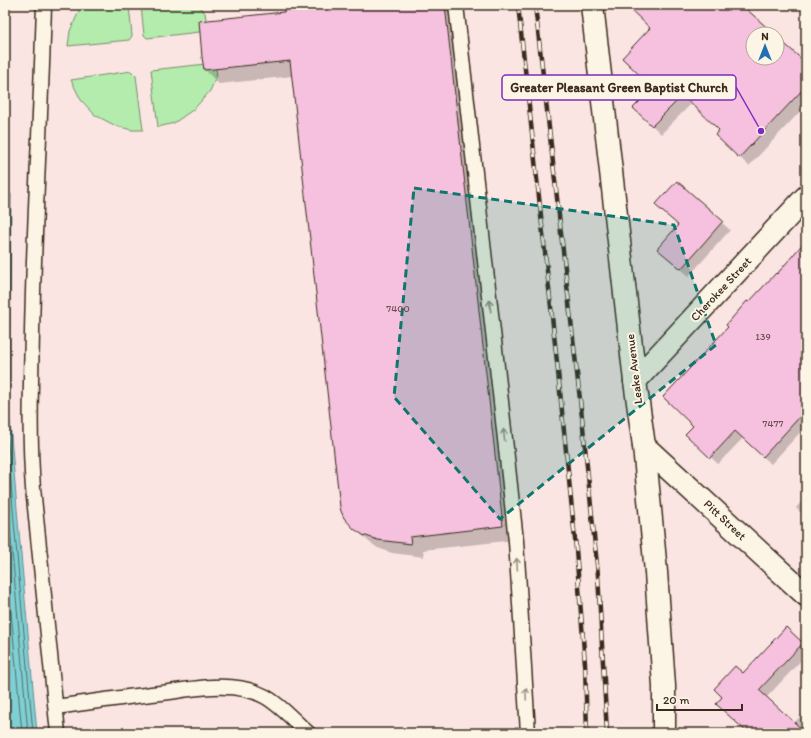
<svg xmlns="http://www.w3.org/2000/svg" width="811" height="738" font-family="Itim,sans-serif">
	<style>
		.green { fill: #b4ecae; stroke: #788b66 }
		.water { fill: #7ed0d5; stroke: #638e8c }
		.shadow { fill: #0003 }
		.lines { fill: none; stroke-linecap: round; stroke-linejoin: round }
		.shore { stroke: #566c67; stroke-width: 1 }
		.building { fill: #f5c1de; stroke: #3b2a1e }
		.lane-casing { stroke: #3b2a1e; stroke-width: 17 }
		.street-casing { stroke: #3b2a1e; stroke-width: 25 }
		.secondary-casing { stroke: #3b2a1e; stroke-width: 25 }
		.lane { stroke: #fcf5e5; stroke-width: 14 }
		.street { stroke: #fcf5e5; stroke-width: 22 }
		.secondary { stroke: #fcf5e5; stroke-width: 22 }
		.rail-casing { stroke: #3b2a1e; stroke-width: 4.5 }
		.rail { stroke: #fcf5e5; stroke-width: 3; stroke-dasharray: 9; stroke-linecap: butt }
		.oneway { stroke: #9c9082 }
		.marked { fill: #0f766e; fill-opacity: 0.2; stroke: #0f766e; stroke-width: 3; stroke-dasharray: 8 5; stroke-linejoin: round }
		.labels { text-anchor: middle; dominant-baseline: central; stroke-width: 4; stroke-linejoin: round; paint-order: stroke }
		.number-label { font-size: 10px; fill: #6a504e }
		.street-label { font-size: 12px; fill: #3b2a1e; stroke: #fcf5e5 }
		.leader { fill: none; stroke: #7b2cbf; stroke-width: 1.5 }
		.callout-dot { fill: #7b2cbf; stroke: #fcf5e5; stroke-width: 1.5 }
		.callout { fill: #fcf5e5; stroke: #7b2cbf; stroke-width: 1.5 }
		.callout-label { font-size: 13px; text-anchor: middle; font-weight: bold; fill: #3b2a1e }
	</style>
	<rect width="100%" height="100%" fill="#fae5e3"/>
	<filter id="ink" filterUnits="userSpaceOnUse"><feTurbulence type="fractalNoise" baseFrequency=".025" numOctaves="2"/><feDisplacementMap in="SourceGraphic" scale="8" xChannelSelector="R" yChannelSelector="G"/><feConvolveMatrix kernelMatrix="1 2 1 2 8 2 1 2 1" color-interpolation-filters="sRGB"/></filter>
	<g filter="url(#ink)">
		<path class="green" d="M85 5H129L132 36 129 40 68 46 70 31 80 9Z
			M141 5H198L205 13 208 31 147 38 144 35Z
			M215 63 217 75 210 91 194 109 174 123 158 127 151 70Z
			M131 71 136 76 143 130H132L116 126 95 115 81 100 71 80Z"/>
		<path class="water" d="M5 194H11L9 393V411L18 521 37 733H5Z"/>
		<path class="shadow" d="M285 5H456L516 540 423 550 424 557 392 553 378 548 369 542 355 528 293 76 219 84 205 70 201 38 285 12Z
			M627 5H740L772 34H753V58H777V38L806 64V105L749 166 725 144 721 130 692 103 661 134 635 108 654 88 651 28Z
			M677 182 730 230 689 276 666 257 679 226Z
			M806 242V426L771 464 743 438 718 464 694 441V426L729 327 749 303 777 275Z
			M806 496V518L796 508Z
			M786 628 806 647V655L766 698 794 723 806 710V733H744L746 731 743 675Z"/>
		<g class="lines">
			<path class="shore" d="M5 198 7 200 5 363
				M5 404 14 522 33 733
				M5 471 28 733
				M5 545 22 733"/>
		</g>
		<path class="building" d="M284 5H445L503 526 410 537 411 544 378 540 363 535 354 529 344 518 341 511 340 507 290 61 204 70 202 57 199 21 284 12Z
			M626 5H742L774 34H753V58H777V37L806 63V86L739 158 715 135 719 130 683 95 652 126 633 108 653 88 622 58 650 28Z
			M677 181 723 221 681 269 657 249 678 225 655 205Z
			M806 240V410L763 457 735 431 710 458 685 434 693 426 663 397 728 327 726 325 747 301 749 302 776 273 777 274Z
			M786 627 803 643 759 690 806 733H748L716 704 722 697 714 689 735 666 743 673Z"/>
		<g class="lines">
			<defs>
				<path id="lane" d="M44 5C41 114 34 223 32 333 31 384 29 436 33 488L58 733
					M456 5 501 402 516 541 523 651 528 733
					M56 707C91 702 126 697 161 693 194 689 233 680 264 696 281 705 294 721 308 733"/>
				<path id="street" d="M635 381 806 197
					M644 446 806 595"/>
				<path id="secondary" d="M592 5 635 381 644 446 656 572 664 686V733"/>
			</defs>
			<use href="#lane" class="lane-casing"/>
			<use href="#street" class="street-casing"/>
			<use href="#secondary" class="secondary-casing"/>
			<use href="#lane" class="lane"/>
			<use href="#street" class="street"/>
			<use href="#secondary" class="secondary"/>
			<defs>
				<path id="rail" d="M518 5 557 362 576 549 585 664 587 733
					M535 5 582 417 598 575 607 733"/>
			</defs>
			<use href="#rail" class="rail-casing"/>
			<use href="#rail" class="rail"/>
		</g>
		<defs><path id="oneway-shaft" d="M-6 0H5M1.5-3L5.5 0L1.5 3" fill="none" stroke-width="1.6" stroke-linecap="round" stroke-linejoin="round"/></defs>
		<g class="oneway">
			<use href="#oneway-shaft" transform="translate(490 306) rotate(-97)"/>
			<use href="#oneway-shaft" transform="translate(504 435) rotate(-96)"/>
			<use href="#oneway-shaft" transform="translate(517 564) rotate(-94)"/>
			<use href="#oneway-shaft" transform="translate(526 694) rotate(-93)"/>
		</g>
	</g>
	<path class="marked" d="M414 188 674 225 716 345 500 519 394 397Z"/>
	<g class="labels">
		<g class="number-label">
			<text x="398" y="308">7400</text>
			<text x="763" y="336">139</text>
			<text x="773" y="423">7477</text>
		</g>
		<g class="street-label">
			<text transform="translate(721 289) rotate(-47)">Cherokee Street</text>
			<text transform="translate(634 369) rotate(-97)">Leake Avenue</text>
			<text transform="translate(725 520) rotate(43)">Pitt Street</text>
		</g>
	</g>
	<path class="leader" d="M761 131L736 87"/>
	<circle class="callout-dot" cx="761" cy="131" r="4"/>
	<rect class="callout" x="502" y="75" width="234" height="25" rx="4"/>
	<g class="callout-label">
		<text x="619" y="92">Greater Pleasant Green Baptist Church</text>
	</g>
	<rect width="811" height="738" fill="none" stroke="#fcf5e5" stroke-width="20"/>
	<rect x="10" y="10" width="791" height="718" fill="none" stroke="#3b2a1e" stroke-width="1.5" filter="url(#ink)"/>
	<g transform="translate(765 46)"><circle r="19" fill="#fcf5e5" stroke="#afa495"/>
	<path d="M0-3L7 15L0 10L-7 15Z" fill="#1f6fb2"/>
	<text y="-6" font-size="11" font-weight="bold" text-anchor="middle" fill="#3b2a1e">N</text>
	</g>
	<path d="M657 704v6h85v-6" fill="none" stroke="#3b2a1e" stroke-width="2"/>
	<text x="663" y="704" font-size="12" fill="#3b2a1e" stroke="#fcf5e5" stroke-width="3" paint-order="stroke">20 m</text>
</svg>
